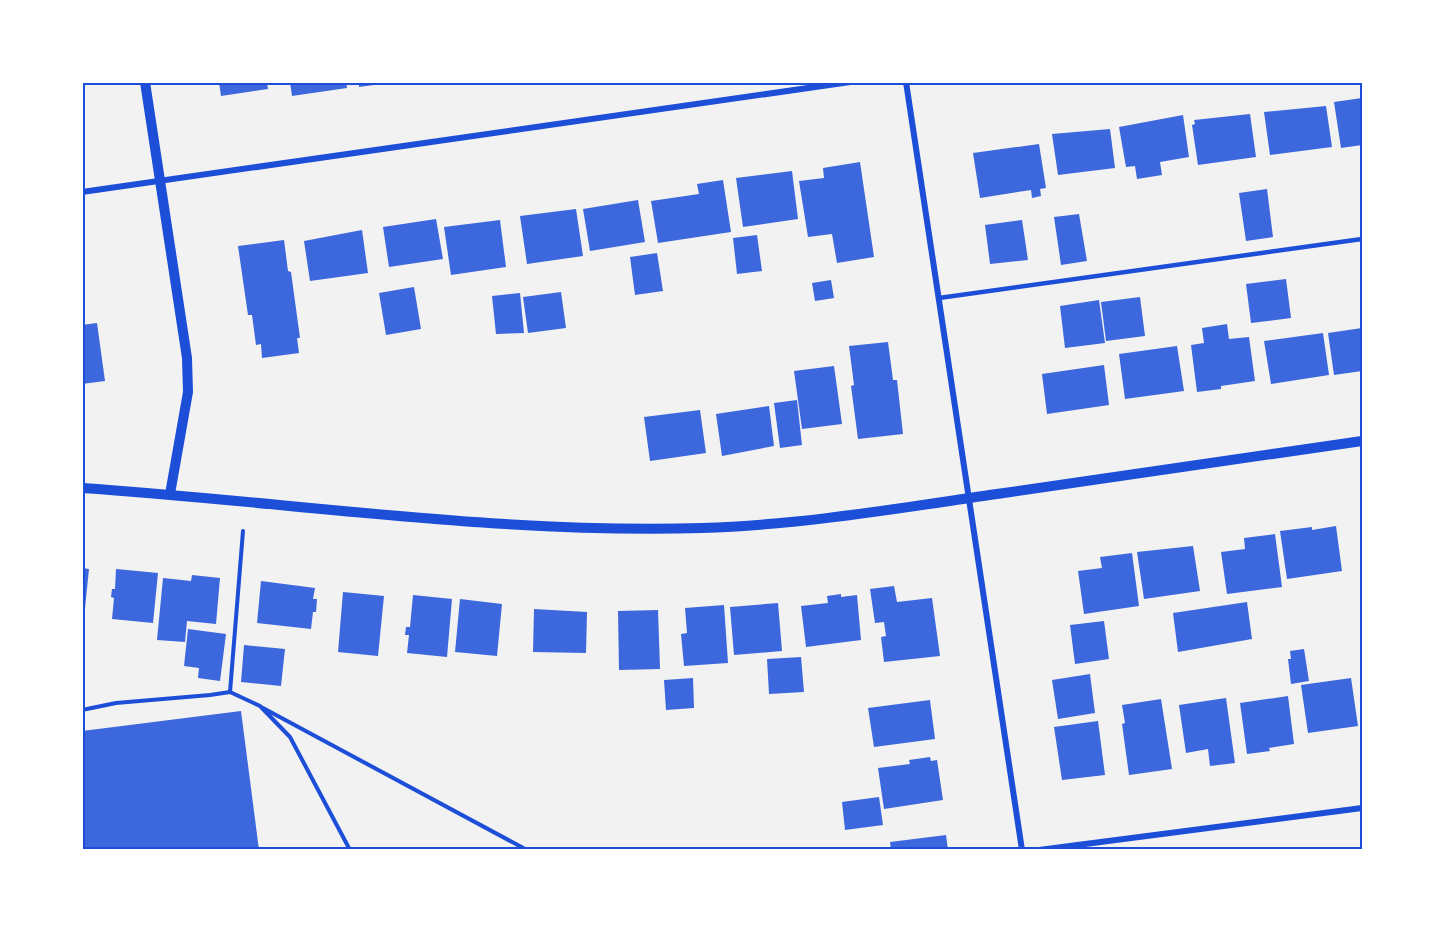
<svg xmlns="http://www.w3.org/2000/svg" width="1445" height="932" font-family="'Open Sans',sans-serif">
	<style>
		.building { fill: #3d67dc }
		.lines { fill: none; stroke-linecap: round; stroke-linejoin: round }
		.path { stroke: #1d4ed8; stroke-width: 4 }
		.service { stroke: #1d4ed8; stroke-width: 4.5 }
		.minor { stroke: #1d4ed8; stroke-width: 6 }
		.tertiary { stroke: #1d4ed8; stroke-width: 10 }
		.neatline { fill: none; stroke: #1d4ed8; stroke-width: 2 }
	</style>
	<rect width="100%" height="100%" fill="#f2f2f2"/>
	<g class="building">
		<polygon points="219,82 267,82 268,89 221,96"/>
		<polygon points="290,82 346,82 347,88 292,96"/>
		<polygon points="359,82 381,82 381,84 359,87"/>
		<polygon points="1362,98 1362,145 1341,148 1334,102"/>
		<polygon points="1326,106 1332,147 1270,155 1264,112"/>
		<polygon points="1250,114 1256,157 1198,165 1192,125 1195,124 1194,120"/>
		<polygon points="1183,115 1189,157 1160,162 1162,175 1137,179 1135,166 1126,167 1119,127"/>
		<polygon points="1110,129 1115,168 1058,175 1052,134"/>
		<polygon points="1039,144 1046,188 1040,189 1041,196 1032,198 1031,190 980,198 973,153"/>
		<polygon points="860,162 874,257 837,263 832,234 808,237 799,181 824,178 823,168"/>
		<polygon points="792,171 798,219 743,227 736,178"/>
		<polygon points="723,180 731,232 658,243 651,201 699,194 697,184"/>
		<polygon points="1267,189 1273,237 1246,241 1239,193"/>
		<polygon points="638,200 645,242 590,251 583,209"/>
		<polygon points="576,209 583,256 527,264 520,216"/>
		<polygon points="1079,214 1087,261 1061,265 1054,217"/>
		<polygon points="436,219 443,259 389,267 383,227"/>
		<polygon points="500,220 506,267 451,275 444,227"/>
		<polygon points="1022,220 1028,260 990,264 985,225"/>
		<polygon points="362,230 368,273 310,281 304,241"/>
		<polygon points="757,235 762,271 737,274 733,238"/>
		<polygon points="284,240 288,271 291,272 300,338 297,338 299,353 262,358 261,344 256,345 252,315 248,315 238,246"/>
		<polygon points="657,253 663,291 635,295 630,257"/>
		<polygon points="1286,279 1291,318 1251,323 1246,284"/>
		<polygon points="831,280 834,298 815,301 812,283"/>
		<polygon points="414,287 421,329 386,335 379,293"/>
		<polygon points="561,292 566,328 528,333 523,297"/>
		<polygon points="520,293 524,333 496,334 492,296"/>
		<polygon points="1140,297 1145,336 1106,341 1101,302"/>
		<polygon points="1099,300 1105,343 1065,348 1060,306"/>
		<polygon points="97,323 105,381 82,384 82,325"/>
		<polygon points="1227,324 1229,339 1249,337 1255,381 1221,386 1221,389 1197,392 1191,345 1204,343 1202,328"/>
		<polygon points="1362,328 1362,371 1334,375 1328,333"/>
		<polygon points="1323,333 1329,375 1271,384 1264,341"/>
		<polygon points="888,342 893,380 897,380 903,434 858,439 851,386 854,385 849,346"/>
		<polygon points="1177,346 1184,391 1125,399 1119,354"/>
		<polygon points="1104,365 1109,405 1047,414 1042,374"/>
		<polygon points="834,366 842,424 802,429 794,371"/>
		<polygon points="797,400 802,445 780,448 774,403"/>
		<polygon points="769,406 774,446 722,456 716,414"/>
		<polygon points="700,410 706,453 650,461 644,417"/>
		<polygon points="1336,526 1342,571 1287,579 1280,531 1312,527 1312,530"/>
		<polygon points="1275,534 1282,587 1227,594 1221,552 1245,549 1244,538"/>
		<polygon points="1193,546 1200,591 1144,599 1137,552"/>
		<polygon points="1132,553 1139,606 1084,614 1078,571 1102,568 1100,557"/>
		<polygon points="82,568 89,569 84,618 82,618"/>
		<polygon points="116,569 158,573 153,623 112,619 114,598 111,597 112,589 115,589"/>
		<polygon points="192,575 220,578 216,624 187,621 185,642 157,640 163,578 191,581"/>
		<polygon points="261,581 315,588 313,599 317,599 316,612 313,612 311,629 257,623"/>
		<polygon points="894,586 897,602 932,598 940,656 884,662 881,637 886,636 884,622 875,623 870,589"/>
		<polygon points="343,592 384,596 378,656 338,652"/>
		<polygon points="841,594 841,597 857,595 861,640 806,647 801,606 828,603 827,596"/>
		<polygon points="413,595 452,599 447,657 407,653 409,635 405,635 406,627 410,627"/>
		<polygon points="460,599 502,604 497,656 455,652"/>
		<polygon points="1247,602 1252,639 1178,652 1173,613"/>
		<polygon points="778,603 782,651 734,655 730,607"/>
		<polygon points="724,605 728,663 684,666 681,634 687,633 685,608"/>
		<polygon points="534,609 587,612 586,653 533,652"/>
		<polygon points="658,610 660,669 619,670 618,611"/>
		<polygon points="1104,621 1109,659 1075,664 1070,625"/>
		<polygon points="188,629 226,634 220,681 198,678 199,668 184,666"/>
		<polygon points="244,645 285,649 281,686 241,682"/>
		<polygon points="1304,649 1309,681 1291,684 1288,659 1291,659 1290,651"/>
		<polygon points="801,657 804,692 769,694 767,659"/>
		<polygon points="1090,674 1095,713 1058,719 1052,680"/>
		<polygon points="693,678 694,708 666,710 664,680"/>
		<polygon points="1351,678 1358,726 1308,733 1301,685"/>
		<polygon points="1288,696 1294,744 1269,748 1270,751 1247,754 1240,703"/>
		<polygon points="1226,698 1235,763 1210,766 1208,749 1186,753 1179,705"/>
		<polygon points="1161,699 1172,769 1129,775 1122,724 1125,723 1122,705"/>
		<polygon points="930,700 935,739 874,747 868,708"/>
		<polygon points="241,711 259,850 82,850 82,731"/>
		<polygon points="1098,721 1105,775 1062,780 1054,727"/>
		<polygon points="930,757 931,761 937,760 943,800 884,809 878,768 910,764 909,760"/>
		<polygon points="879,797 883,825 845,830 842,802"/>
		<polygon points="946,835 948,850 891,850 890,842"/>
	</g>
	<g class="lines">
		<g class="path">
			<polyline points="230,692 243,531"/>
			<polyline points="263,708 527,850"/>
			<polyline points="82,710 116,703 210,695 230,692 260,706 290,737 350,850"/>
		</g>
		<polyline class="service" points="939,298 1362,239"/>
		<g class="minor">
			<polyline points="906,82 1022,850"/>
			<polyline points="82,192 850,82"/>
			<polyline points="1039,850 1362,808"/>
		</g>
		<g class="tertiary">
			<polyline points="145,82 187,358 188,392 170,494"/>
			<path d="M82,488C289,502 495,534 702,528C801,525 900,508 997,494C1119,476 1241,458 1362,441"/>
		</g>
	</g>
	<rect width="1445" height="932" fill="none" stroke="#ffffff" stroke-width="168"/>
	<rect x="84" y="84" width="1277" height="764" class="neatline"/>
</svg>
